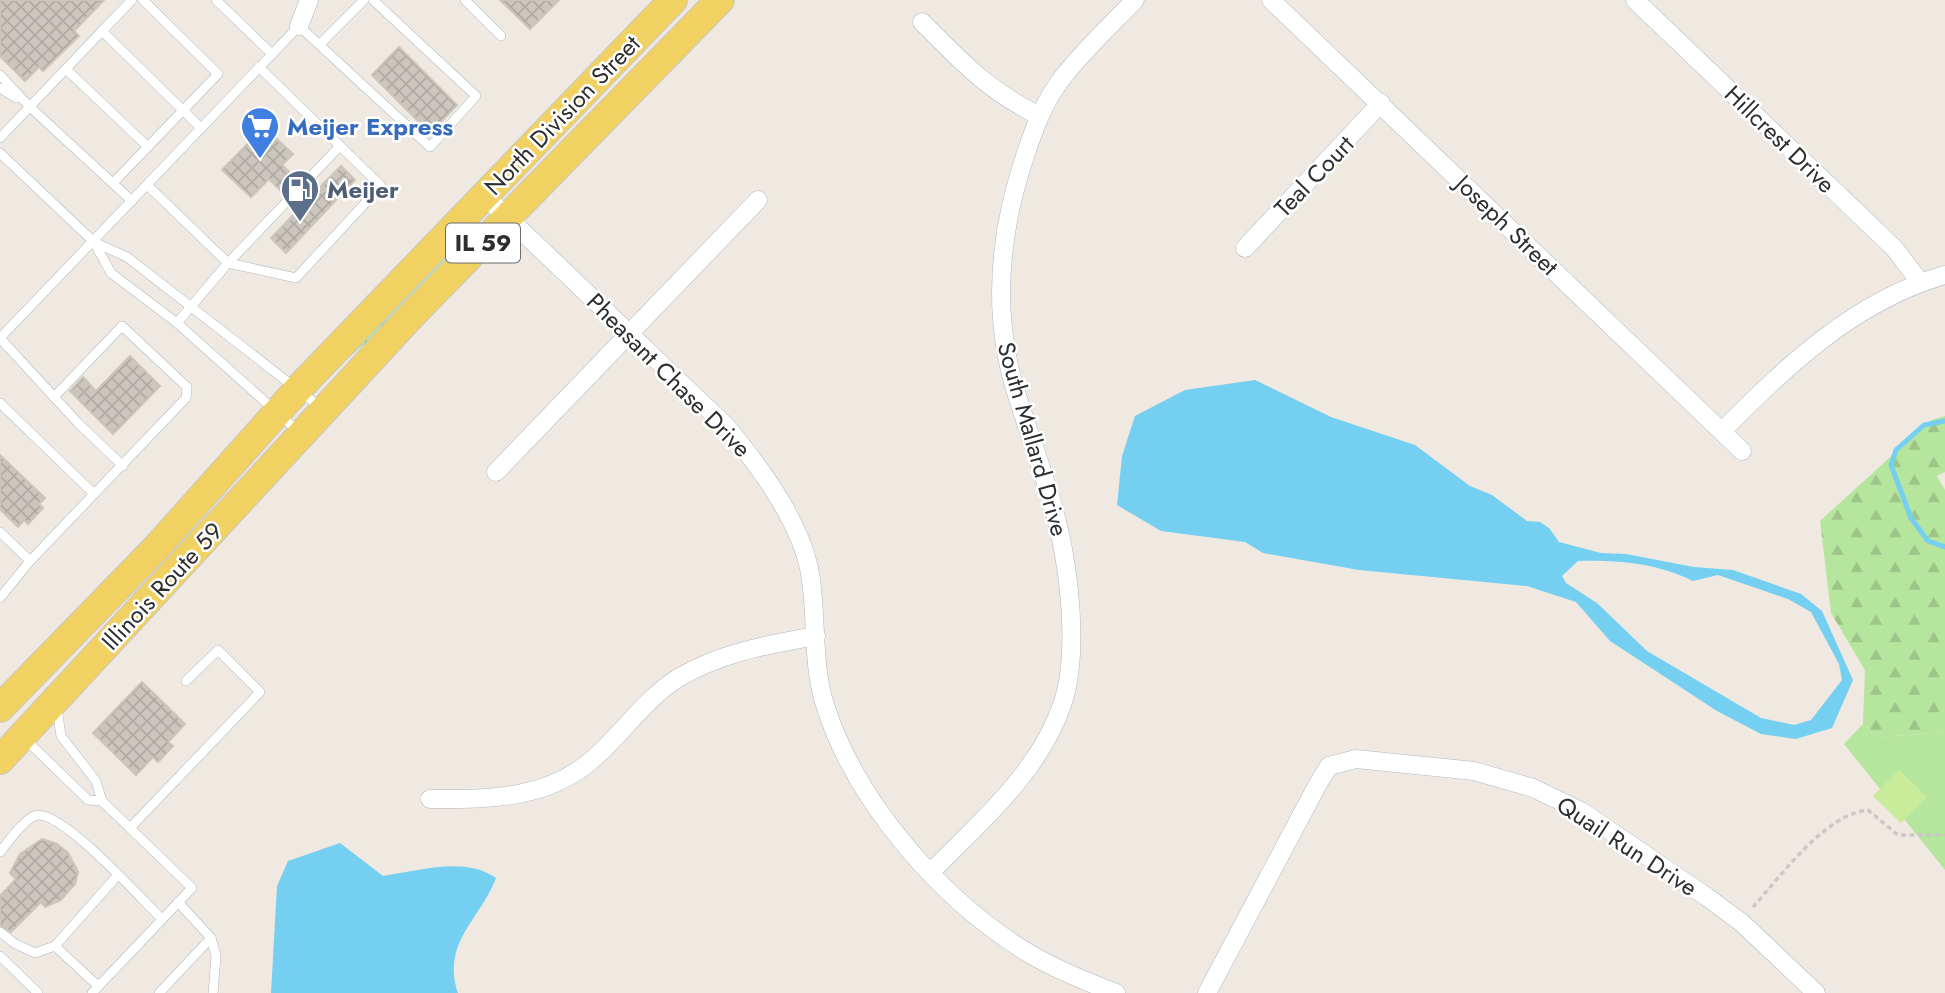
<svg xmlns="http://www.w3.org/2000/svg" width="1945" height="993" font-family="Jost,sans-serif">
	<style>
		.grass { fill: url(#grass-tufts) }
		.forest { fill: url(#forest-firs) }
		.park { fill: #b6e59e }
		.pitch { fill: #c9ec9a }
		.water { fill: #75cff0; fill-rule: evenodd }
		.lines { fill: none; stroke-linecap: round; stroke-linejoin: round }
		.stream { stroke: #75cff0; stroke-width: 5 }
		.building { fill: url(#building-cross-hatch); stroke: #cbc5ba; stroke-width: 2 }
		.service-casing { stroke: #b4b7c1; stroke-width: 10 }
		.minor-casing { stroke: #b4b7c1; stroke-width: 19 }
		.primary-casing { stroke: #c9c9c9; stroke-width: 30 }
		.path { stroke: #c9c9c9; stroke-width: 3.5; stroke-dasharray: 5 3.5; stroke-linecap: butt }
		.service { stroke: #fff; stroke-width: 9 }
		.minor { stroke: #fff; stroke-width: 18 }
		.primary { stroke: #f2d163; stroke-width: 28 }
		.labels { text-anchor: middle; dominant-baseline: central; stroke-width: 5; stroke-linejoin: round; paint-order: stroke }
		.shield { fill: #fff; stroke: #6d6d6d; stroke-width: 2 }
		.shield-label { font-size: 23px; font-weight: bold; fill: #2e2e2e }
		.street-label { font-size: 24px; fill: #2e2e2e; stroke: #fff }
		.shop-label { font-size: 24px; font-weight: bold; fill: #366cbe; stroke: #fff; text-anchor: start }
		.service-label { font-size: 24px; font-weight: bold; fill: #4e5e75; stroke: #fff; text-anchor: start }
	</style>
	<defs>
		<pattern id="grass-tufts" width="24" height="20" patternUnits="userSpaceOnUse" patternTransform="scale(1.75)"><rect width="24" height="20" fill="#b6e59e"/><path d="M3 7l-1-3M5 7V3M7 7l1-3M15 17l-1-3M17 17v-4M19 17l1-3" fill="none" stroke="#9dc588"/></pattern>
		<pattern id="forest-firs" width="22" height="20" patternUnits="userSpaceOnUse" patternTransform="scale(1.75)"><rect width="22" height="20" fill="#b6e59e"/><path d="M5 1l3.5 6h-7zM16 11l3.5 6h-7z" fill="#9dc588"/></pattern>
		<pattern id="building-cross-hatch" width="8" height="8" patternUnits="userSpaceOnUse" patternTransform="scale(1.75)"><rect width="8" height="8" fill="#cbc7bf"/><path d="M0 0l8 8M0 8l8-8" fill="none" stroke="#afaba4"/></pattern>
	</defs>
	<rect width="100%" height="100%" fill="#efe9e1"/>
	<polygon class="grass" points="476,225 481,230 402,312 337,368"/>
	<polygon class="forest" points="1945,416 1945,472 1937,476 1945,490 1945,732 1882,737 1863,724 1865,670 1831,613 1820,521 1931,420"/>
	<polygon class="park" points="1863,724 1882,737 1945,732 1945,870 1844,744"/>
	<polygon class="pitch" points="1899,770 1927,797 1901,823 1873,796"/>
	<g class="water">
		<path d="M1255,380L1331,417L1415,445L1470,486L1492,495L1527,521L1540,522L1549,528L1559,542L1601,553L1626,554L1694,567L1733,570L1801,594L1822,611L1853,680L1832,728L1796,739L1761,734L1717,711L1610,641L1576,602L1527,586L1359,570L1263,553L1245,542L1161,531L1117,505L1122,456L1135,416L1185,390ZM1578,561C1619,560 1656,563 1693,581L1718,575L1788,599L1811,612L1839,664L1842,680L1811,720L1794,725L1761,718L1647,651L1597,603L1566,583L1562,576Z"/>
		<path d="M340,843L383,876C420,871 464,856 496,878C478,923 442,942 458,993H271L277,886L288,861Z"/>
	</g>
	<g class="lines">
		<polyline class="stream" points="1945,421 1924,425 1896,450 1891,465 1911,518 1928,541 1945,547"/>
	</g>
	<g class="building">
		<polygon points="0,0 104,0 74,31 79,36 43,71 39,67 25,81 0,56"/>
		<polygon points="500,0 559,0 530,29"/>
		<polygon points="399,47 457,105 430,133 372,75"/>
		<polygon points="264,127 293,154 282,165 298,180 284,194 269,179 251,197 222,170"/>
		<polygon points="341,166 355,180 286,253 271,238 299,209 294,204 308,189 313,194"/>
		<polygon points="130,356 160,386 113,434 70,391 83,377 96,391"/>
		<polygon points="0,455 45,498 39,504 43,508 28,524 24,520 18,527 0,509"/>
		<polygon points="142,682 185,724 168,742 173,746 158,762 153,757 136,775 93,733"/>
		<polygon points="42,839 57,844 68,853 78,872 75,884 61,900 45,907 41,902 11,932 0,925 0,896 16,879 10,873 20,854"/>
	</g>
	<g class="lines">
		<defs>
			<g id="service">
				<polyline points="216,0 272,54"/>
				<polyline points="465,0 501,36"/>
				<polyline points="102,31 132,0"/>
				<polyline points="321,43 364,0"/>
				<polyline points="66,69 148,147"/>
				<polyline points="0,75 30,107 132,201"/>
				<polyline points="0,88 16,98"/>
				<polyline points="0,138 102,31 201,128"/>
				<polyline points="0,153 94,242 127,257 320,407"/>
				<polyline points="113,183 218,74 143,0"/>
				<polyline points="147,185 228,263 177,323"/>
				<polyline points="94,242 111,273 177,323 299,432"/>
				<polyline points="228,263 296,278 381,186 259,67"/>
				<polyline points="228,263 340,146"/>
				<polyline points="0,338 299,26 430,147 476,96 373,0"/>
				<polyline points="0,338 78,423 123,466"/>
				<polyline points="0,403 94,494"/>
				<polyline points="0,532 30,561 186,398 187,387 122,326 54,397"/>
				<polyline points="0,598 30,561"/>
				<polyline points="57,708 61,736 96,781 102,801 192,888 92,993"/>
				<polyline points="24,738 88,800 102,801"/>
				<polyline points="130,828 260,692 218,650 186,681"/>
				<path d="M0,852C8,842 22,822 34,816C58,805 142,900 162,919"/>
				<polyline points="0,932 14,943 35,953 55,946 98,986"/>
				<polyline points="211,938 216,956 213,993"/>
				<polyline points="55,946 117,876"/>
				<polyline points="0,956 38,993"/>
				<polyline points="159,993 211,938 178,902"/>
			</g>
			<g id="minor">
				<polyline points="1271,0 1742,451"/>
				<polyline points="1635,0 1894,248 1920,282"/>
				<path d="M922,22C963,63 986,89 1039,116"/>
				<polyline points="299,26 309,0"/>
				<path d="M484,195L727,427C759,466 798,518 809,568C818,612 811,662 825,705C856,803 942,901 1030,954C1057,970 1087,982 1116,993"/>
				<polyline points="1245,248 1381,103"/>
				<path d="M1722,431C1787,366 1854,301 1945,275"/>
				<polyline points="496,472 758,200"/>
				<path d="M430,799C488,799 547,800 593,759C622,734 645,699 678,678C722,652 767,645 816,636"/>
				<path d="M931,872C981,821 1040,772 1063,702C1077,659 1071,593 1063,549C1053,494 1032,445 1016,392C991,312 999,232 1026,153C1035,126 1045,100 1063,77C1084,50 1111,25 1135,0"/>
				<polyline points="1207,993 1319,782 1329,766 1356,759 1474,771 1533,788 1581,811 1707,897 1742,923 1816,993"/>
			</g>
			<g id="primary">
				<polyline points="0,708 157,547 299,388 673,0"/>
				<polyline points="0,760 412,315 720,0"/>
			</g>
		</defs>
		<use href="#service" class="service-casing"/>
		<use href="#minor" class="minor-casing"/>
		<use href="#primary" class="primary-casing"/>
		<path class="path" d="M1753,907C1781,876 1825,814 1868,810L1898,835H1945"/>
		<use href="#service" class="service"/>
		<use href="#minor" class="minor"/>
		<use href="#primary" class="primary"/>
	</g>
	<defs>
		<symbol id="supermarket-pin" viewBox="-11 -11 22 30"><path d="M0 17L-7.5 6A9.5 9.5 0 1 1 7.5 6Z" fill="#3f7fe0" stroke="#fff"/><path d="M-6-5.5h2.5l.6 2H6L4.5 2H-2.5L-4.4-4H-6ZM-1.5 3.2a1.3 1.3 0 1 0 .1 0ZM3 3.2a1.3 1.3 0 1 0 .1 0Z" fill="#fff"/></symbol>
		<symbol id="fuel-pin" viewBox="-11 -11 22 30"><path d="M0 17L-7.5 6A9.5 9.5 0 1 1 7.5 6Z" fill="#5c6f8a" stroke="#fff"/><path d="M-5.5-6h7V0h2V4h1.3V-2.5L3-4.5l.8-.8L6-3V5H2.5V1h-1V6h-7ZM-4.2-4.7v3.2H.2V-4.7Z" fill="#fff"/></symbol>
	</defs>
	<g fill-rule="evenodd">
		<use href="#supermarket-pin" x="238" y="104" width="44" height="60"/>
		<use href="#fuel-pin" x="278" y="167" width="44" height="60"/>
	</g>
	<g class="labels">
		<rect class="shield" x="446" y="223.5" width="74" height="39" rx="5"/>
		<g class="shield-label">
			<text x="483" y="243">IL 59</text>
		</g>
		<g class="street-label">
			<text transform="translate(562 115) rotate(-46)">North Division Street</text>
			<text transform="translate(1780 139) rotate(44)">Hillcrest Drive</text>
			<text transform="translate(1314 176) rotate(-46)">Teal Court</text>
			<text transform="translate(1507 225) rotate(44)">Joseph Street</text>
			<text transform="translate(669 375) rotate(45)">Pheasant Chase Drive</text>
			<text transform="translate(1033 439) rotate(74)">South Mallard Drive</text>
			<text transform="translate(162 586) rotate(-47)">Illinois Route 59</text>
			<text transform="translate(1627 846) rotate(33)">Quail Run Drive</text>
		</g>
		<g class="shop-label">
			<text x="287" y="126">Meijer Express</text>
		</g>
		<g class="service-label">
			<text x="327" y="189">Meijer</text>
		</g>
	</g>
</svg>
